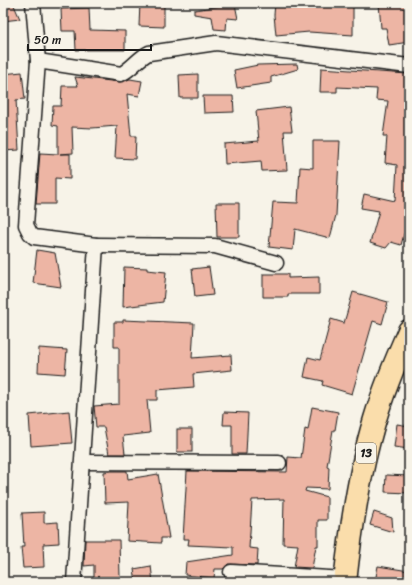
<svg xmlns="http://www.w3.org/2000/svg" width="412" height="585" font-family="Sriracha,sans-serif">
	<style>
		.building { fill: #edb5a4; stroke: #1c1c1c }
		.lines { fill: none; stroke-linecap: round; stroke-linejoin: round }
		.minor-casing { stroke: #1c1c1c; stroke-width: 17 }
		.trunk-casing { stroke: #1c1c1c; stroke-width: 25 }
		.minor { stroke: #f7f3e8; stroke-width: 14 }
		.trunk { stroke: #faddab; stroke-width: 22 }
		.labels { text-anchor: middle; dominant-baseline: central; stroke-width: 3.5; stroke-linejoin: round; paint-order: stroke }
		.shield { fill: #f7f3e8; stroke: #5e5c59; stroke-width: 1 }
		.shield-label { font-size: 12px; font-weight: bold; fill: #1c1c1c }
	</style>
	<rect width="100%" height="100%" fill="#f7f3e8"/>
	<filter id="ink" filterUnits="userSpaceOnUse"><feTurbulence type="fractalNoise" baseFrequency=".025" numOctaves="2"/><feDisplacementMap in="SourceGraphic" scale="8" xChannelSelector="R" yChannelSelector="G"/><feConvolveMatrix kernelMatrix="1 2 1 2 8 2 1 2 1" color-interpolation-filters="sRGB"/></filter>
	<g filter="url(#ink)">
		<g class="building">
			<polygon points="3,3 13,3 20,19 3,21"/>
			<polygon points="140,3 164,3 164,27 139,26"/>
			<polygon points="275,3 353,3 353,35 309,32 276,35 274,15"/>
			<polygon points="379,3 409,3 409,42 389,45 386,28 381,28"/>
			<polygon points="235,4 238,19 227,18 226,30 214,29 212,17 194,14 194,10"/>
			<polygon points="89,8 90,30 125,31 125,50 76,50 75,31 62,31 61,9"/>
			<polygon points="297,64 298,69 271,77 271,83 237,88 234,70 258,65"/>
			<polygon points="321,68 408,74 409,216 401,245 391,242 386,248 370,243 379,211 361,208 364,194 395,201 397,165 385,163 387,136 383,136 388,101 376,100 377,89 337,87 337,92 320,92"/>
			<polygon points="22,72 25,99 16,100 19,150 3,151 3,74"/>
			<polygon points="198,74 198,98 180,98 179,75"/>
			<polygon points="75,77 120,82 130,79 142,81 139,96 127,94 131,136 136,136 135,159 115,158 117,126 92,128 72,127 73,153 60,154 70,154 70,179 55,178 55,204 36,204 40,153 58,154 58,126 52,125 53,106 61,106 62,86 78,86"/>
			<polygon points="203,96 233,96 234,112 204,113"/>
			<polygon points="289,107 292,131 284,131 287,170 262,171 261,161 225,164 224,144 259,141 256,111"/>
			<polygon points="313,141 340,141 336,215 330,238 295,229 293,250 269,247 273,202 298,203 300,167 313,168"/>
			<polygon points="216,203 239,203 239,237 217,237"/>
			<polygon points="37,250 55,253 61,287 33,283"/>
			<polygon points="124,267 147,268 147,270 166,272 163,302 123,307"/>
			<polygon points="209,267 213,295 195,297 192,269"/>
			<polygon points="263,274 288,274 288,278 319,277 319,294 288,294 288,297 263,297"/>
			<polygon points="353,292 388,302 382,324 373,321 352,394 322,385 323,381 304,377 308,357 320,360 331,319 344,323"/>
			<polygon points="123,320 194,323 192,358 231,355 232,370 193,374 194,387 157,390 157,400 147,400 150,433 123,436 125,454 109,454 104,427 96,427 94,406 119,404 119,347 114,347 114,322 123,322"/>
			<polygon points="39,348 67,350 65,374 38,372"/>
			<polygon points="312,407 338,412 335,430 333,430 327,466 329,467 328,489 306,488 305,491 327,497 327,520 318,520 318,546 316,546 312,568 294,567 298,545 283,544 284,499 252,500 249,548 258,549 257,565 228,564 223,569 215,569 214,578 185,575 186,562 233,555 233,547 188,545 189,539 183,539 187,471 287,472 288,457 301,458 305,429 308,430"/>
			<polygon points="69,411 72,443 31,446 29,415"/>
			<polygon points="224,412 248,413 246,454 232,454 232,425 223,425"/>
			<polygon points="397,424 409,426 409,449 394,447"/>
			<rect x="177" y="429" width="15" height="23"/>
			<polygon points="111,471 127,471 128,479 158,474 169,538 161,538 161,543 127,541 129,502 105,503 104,472"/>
			<polygon points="386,475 409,476 409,493 385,492"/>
			<polygon points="44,512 44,523 58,522 59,543 43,544 44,567 23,568 21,547 24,547 22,513"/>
			<polygon points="374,512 392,518 393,532 370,525"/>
			<polygon points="85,540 119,540 120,577 94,577 94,565 84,566"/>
			<polygon points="151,566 153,582 136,582 134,569"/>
			<polygon points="378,566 409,571 409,582 375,582"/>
		</g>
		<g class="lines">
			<defs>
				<g id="minor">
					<polyline points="33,3 38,61 26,225 30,233 34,237 96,245 74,582"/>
					<path d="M38,61L121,74C132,69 138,58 149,53L216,43L409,66"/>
					<polyline points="96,245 215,246 276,263"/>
					<polyline points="83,462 279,463"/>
					<polyline points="231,572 345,579"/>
				</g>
				<path id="trunk" d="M345,582C351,528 359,471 375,419C384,389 396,360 409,331"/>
			</defs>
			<use href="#minor" class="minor-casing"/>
			<use href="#trunk" class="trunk-casing"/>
			<use href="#minor" class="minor"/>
			<use href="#trunk" class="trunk"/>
		</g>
	</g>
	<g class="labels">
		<rect class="shield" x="356" y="443" width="20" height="20" rx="3"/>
		<g class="shield-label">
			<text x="366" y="453">13</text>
		</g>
	</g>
	<rect width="412" height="585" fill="none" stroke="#f7f3e8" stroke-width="16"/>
	<rect x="8" y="8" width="396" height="569" fill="none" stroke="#1c1c1c" stroke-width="1.5" filter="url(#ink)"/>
	<path d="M28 44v6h123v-6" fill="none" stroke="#1c1c1c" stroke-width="2"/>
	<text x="34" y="44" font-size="12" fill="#1c1c1c" stroke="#f7f3e8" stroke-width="3" paint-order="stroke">50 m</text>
</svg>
